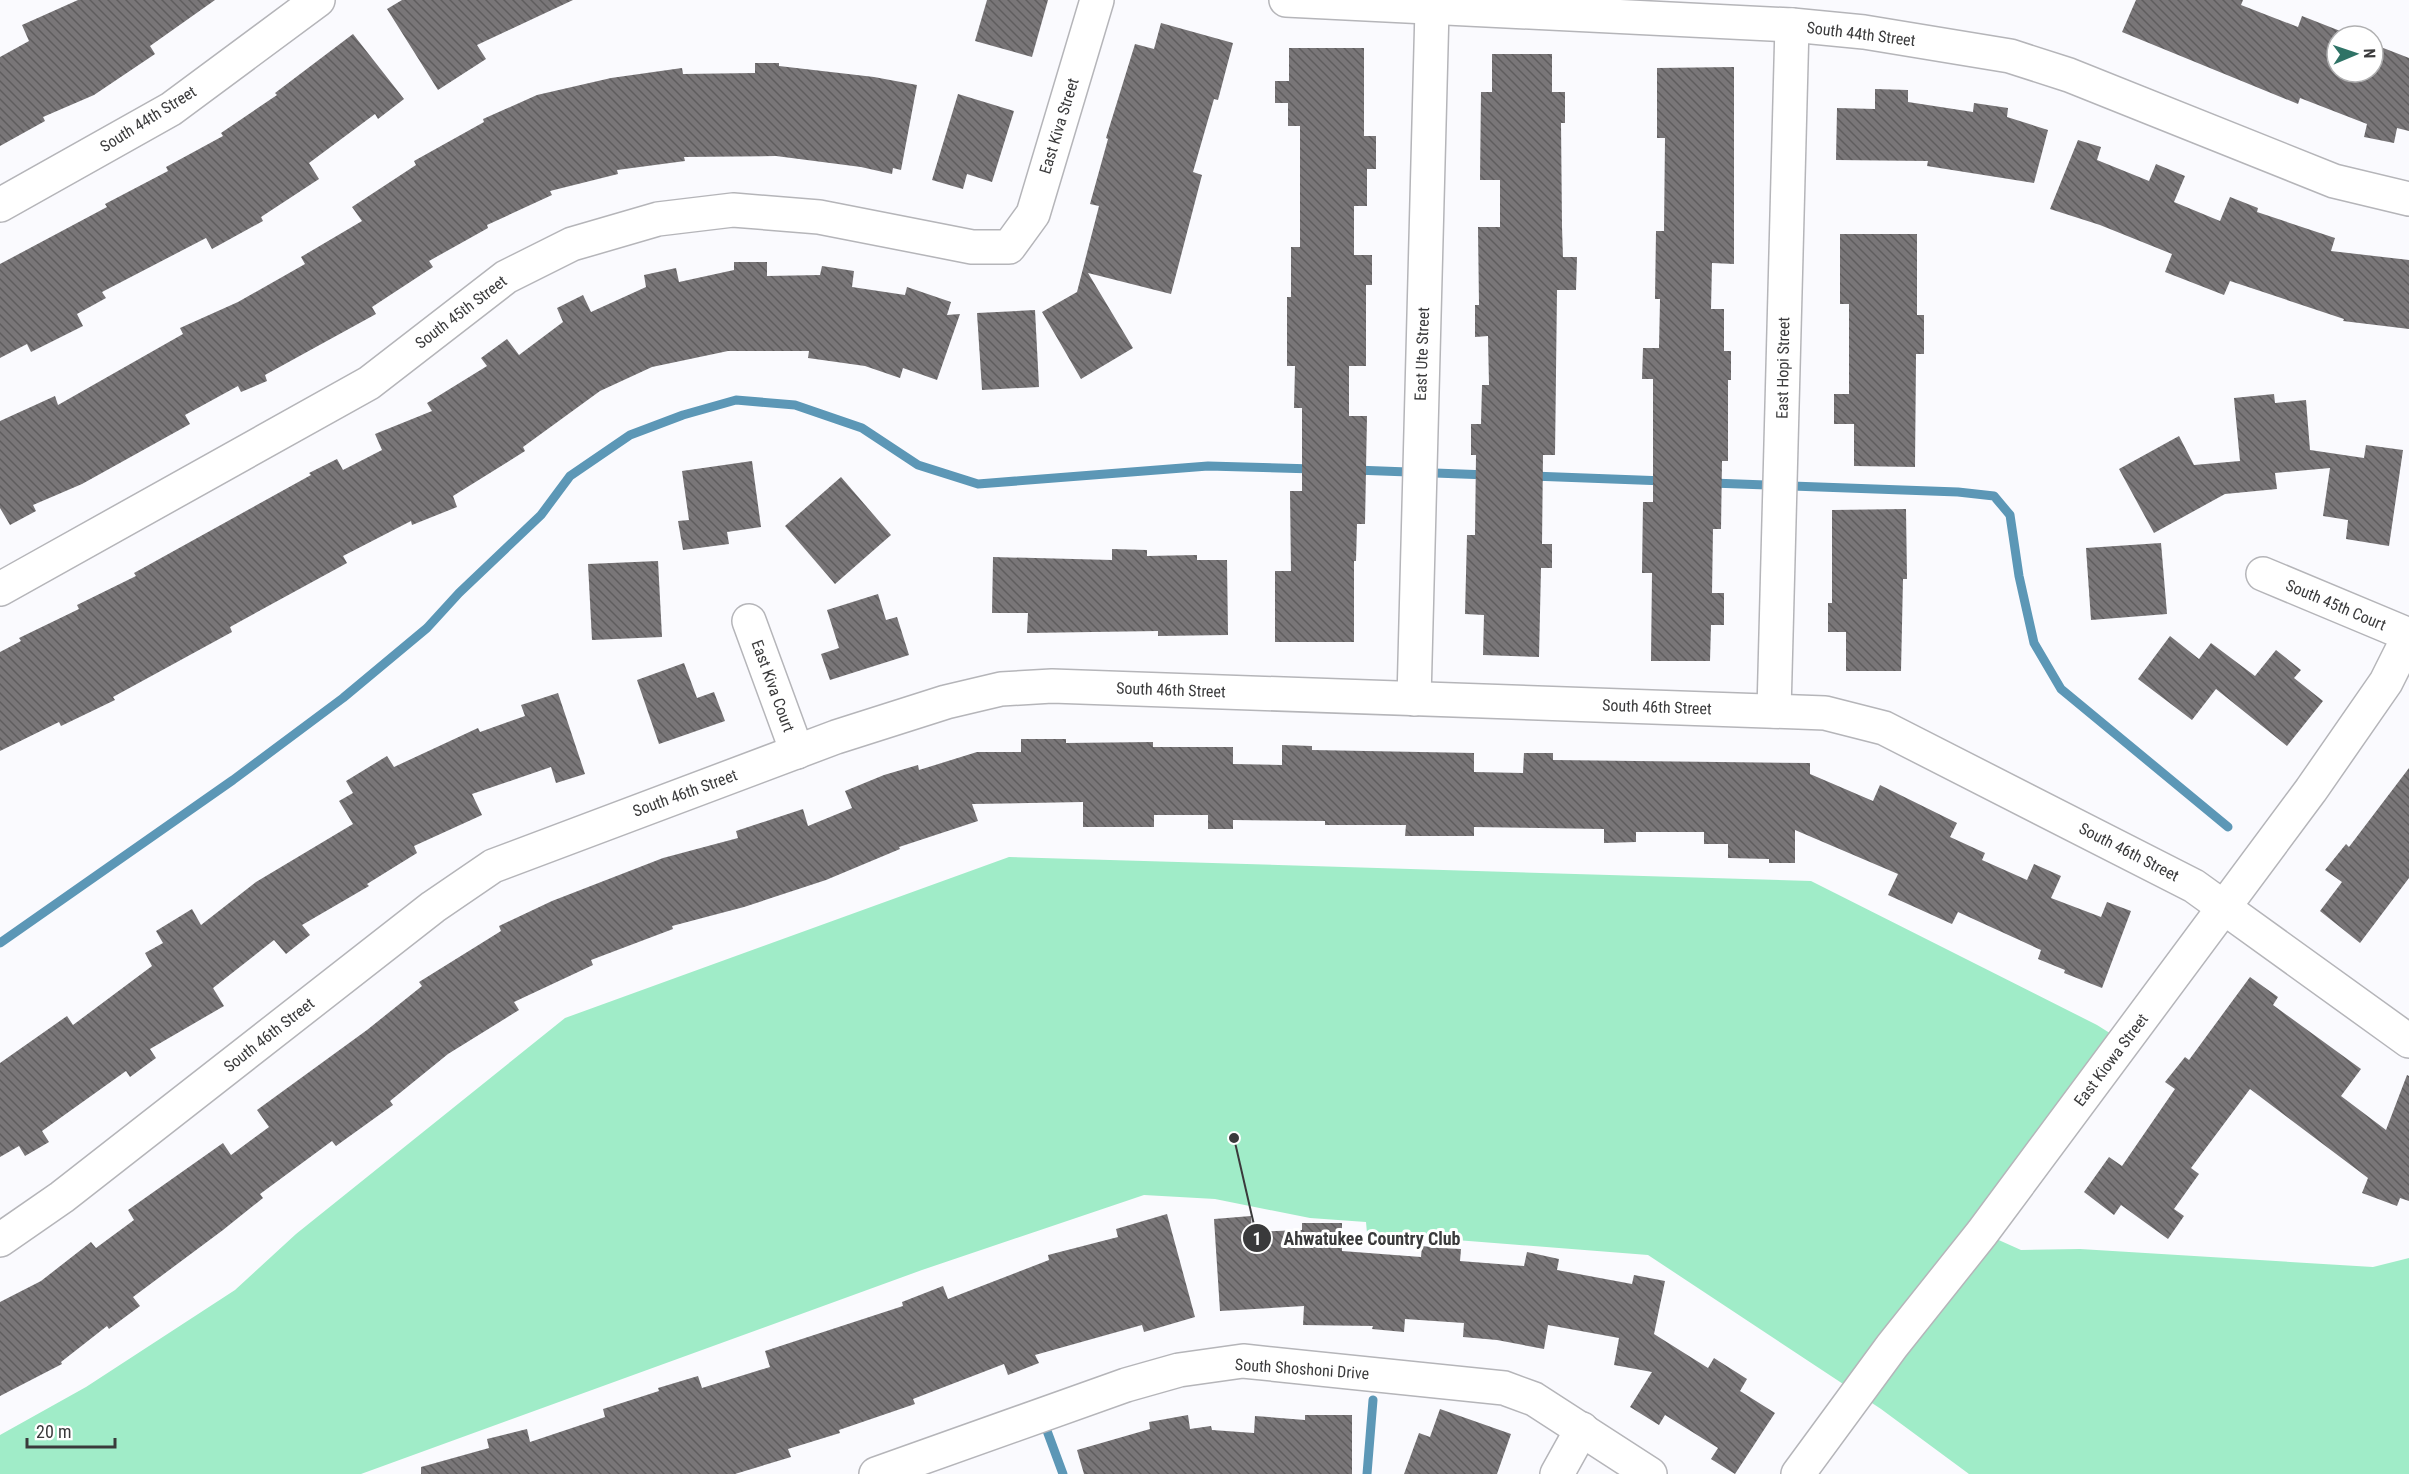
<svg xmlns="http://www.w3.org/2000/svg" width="2409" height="1474" font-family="'Roboto Condensed',sans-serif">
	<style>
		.green { fill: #a0ecc8 }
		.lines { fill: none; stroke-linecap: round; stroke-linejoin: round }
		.stream { stroke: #5c97b6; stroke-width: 9 }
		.building { fill: url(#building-back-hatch) }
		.minor-casing { stroke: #b5b5b9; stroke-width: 36 }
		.minor { stroke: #fff; stroke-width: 33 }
		.labels { text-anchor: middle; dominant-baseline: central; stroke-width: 6; stroke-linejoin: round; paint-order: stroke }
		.street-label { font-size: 16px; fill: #3a3a3b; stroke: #fff }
		.leader { fill: none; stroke: #3a3a3b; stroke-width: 2 }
		.callout-dot { fill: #3a3a3b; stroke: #fff; stroke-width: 2 }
		.mark-label { font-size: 18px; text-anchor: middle; font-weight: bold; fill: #fff }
		.callout-label { font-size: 18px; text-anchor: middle; font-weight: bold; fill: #3a3a3b; stroke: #fff; stroke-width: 6; stroke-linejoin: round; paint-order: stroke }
	</style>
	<defs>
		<pattern id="building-back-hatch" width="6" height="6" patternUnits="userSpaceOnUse" patternTransform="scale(1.5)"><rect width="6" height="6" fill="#797678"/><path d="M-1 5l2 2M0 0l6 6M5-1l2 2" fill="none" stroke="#5f5d5e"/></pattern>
	</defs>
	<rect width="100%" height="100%" fill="#fafafe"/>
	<polygon class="green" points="1009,857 1811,881 2097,1025 2124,1042 1983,1233 2021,1250 2080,1249 2373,1267 2409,1258 2409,1474 1969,1474 1881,1409 1648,1255 1367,1233 1366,1222 1310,1218 1215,1199 1144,1195 922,1270 361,1474 0,1474 0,1435 86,1387 235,1290 296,1234 565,1018"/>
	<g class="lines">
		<g class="stream">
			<polyline points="1355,470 1488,475"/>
			<polyline points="1532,476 1665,481"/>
			<polyline points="1712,483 1958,492 1994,496 2010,515 2019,576 2034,643 2061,689 2228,827"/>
			<polyline points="0,943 233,780 343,698 427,628 459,593 541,515 570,476 630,435 683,415 736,400 795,405 862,428 918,465 978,484 1208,466 1314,469"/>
			<polyline points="1043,1420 1063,1474"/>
			<polyline points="1367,1474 1373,1400"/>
		</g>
	</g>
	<g class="building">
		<polygon points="78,0 215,0 150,46 155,54 94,95 43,117 45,121 0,146 0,57 29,41 22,25"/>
		<polygon points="402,0 573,0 477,45 486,59 438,90 387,9"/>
		<polygon points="987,0 1048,0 1032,57 975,41"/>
		<polygon points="2136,0 2243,0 2241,5 2298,27 2302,16 2353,36 2337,36 2337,72 2373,72 2373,44 2409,58 2409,131 2397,128 2394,143 2364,137 2367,124 2300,98 2298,104 2122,32"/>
		<polygon points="1161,23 1233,43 1218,100 1214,99 1193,172 1202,175 1171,294 1088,273 1133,348 1081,379 1042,312 1077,292 1099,206 1090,204 1108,139 1106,138 1135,44 1154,49"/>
		<polygon points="353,34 404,99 378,119 375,114 309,163 319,179 261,217 263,221 212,249 206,238 102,292 106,298 77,314 83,326 31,352 27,344 0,358 0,264 107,207 105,204 168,171 166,167 223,136 221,133 277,95 275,93"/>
		<polygon points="1289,48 1364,48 1364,136 1376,136 1376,169 1367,169 1367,206 1354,206 1354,255 1372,255 1372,285 1366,285 1366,366 1349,366 1349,416 1367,416 1365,524 1357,524 1356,561 1354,561 1354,642 1275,642 1275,571 1291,571 1290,491 1302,491 1302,408 1294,408 1295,366 1287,366 1287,297 1291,297 1291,247 1300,247 1300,126 1288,126 1288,103 1275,103 1275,81 1289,81"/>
		<polygon points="1492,54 1552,54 1552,92 1565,92 1565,123 1561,123 1562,227 1563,257 1577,257 1576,290 1557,290 1555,455 1543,455 1542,544 1552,544 1552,568 1541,568 1539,657 1483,655 1484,615 1465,614 1467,535 1475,535 1476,455 1471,455 1471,424 1481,424 1482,385 1489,385 1488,336 1475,337 1475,305 1479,305 1478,227 1500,227 1500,180 1480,180 1481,92 1492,92"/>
		<polygon points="755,63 779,63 779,66 874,77 917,85 901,170 893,168 892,174 861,167 776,156 684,157 685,161 617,170 618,174 550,191 552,195 487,225 488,228 429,261 433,267 372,307 376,314 265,375 267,381 241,392 238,386 185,415 190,424 82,484 33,505 36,511 10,525 0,508 0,421 55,396 58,405 183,334 180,328 238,302 305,264 301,257 362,221 352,207 416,165 414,161 484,122 483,119 537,95 611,78 682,68 683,74 755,73"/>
		<polygon points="1734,67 1734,264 1712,263 1711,309 1724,309 1724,351 1731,351 1731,380 1728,380 1728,461 1722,461 1721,529 1713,529 1712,593 1724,593 1724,625 1711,625 1710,661 1651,661 1652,573 1642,573 1643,502 1653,502 1653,379 1642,379 1643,348 1659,348 1660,299 1655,299 1656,231 1664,231 1665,138 1657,138 1657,68"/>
		<polygon points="1875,89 1908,90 1908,102 1973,112 1974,103 2008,108 2007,117 2048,130 2034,183 1927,166 1928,161 1836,160 1837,108 1875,109"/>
		<polygon points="958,94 1014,111 992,182 967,174 963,189 932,180"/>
		<polygon points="2078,140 2101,147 2097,160 2149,181 2156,164 2185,176 2174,202 2220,221 2230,197 2258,208 2257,212 2335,238 2331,251 2409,260 2409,329 2343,321 2344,319 2230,281 2224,295 2165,272 2172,254 2100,225 2050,209"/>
		<polygon points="1840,234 1917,234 1917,315 1924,315 1924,354 1916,354 1915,467 1854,466 1854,424 1834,424 1834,394 1849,394 1849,304 1840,304"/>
		<polygon points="734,262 767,262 767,276 820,275 822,266 854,271 852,287 905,295 907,287 951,302 947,315 960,314 937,380 903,368 900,378 865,366 808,358 809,351 728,351 652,367 600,391 523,447 525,451 453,496 457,507 412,525 411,521 343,556 347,563 230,627 232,632 113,697 115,700 61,726 59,722 0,751 0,652 21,641 19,638 79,609 77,605 136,576 134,573 311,475 309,473 337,459 343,470 382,450 375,434 432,411 427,403 487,366 481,358 507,339 519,355 563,322 557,308 583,295 591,312 646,287 644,275 676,268 679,282 734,270"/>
		<polygon points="1035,310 1039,387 982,390 977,313"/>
		<polygon points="2274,394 2275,403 2306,400 2310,450 2364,458 2366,445 2403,450 2389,546 2346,539 2348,520 2323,516 2330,468 2275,473 2277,489 2225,494 2154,533 2119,469 2179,436 2194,465 2240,461 2234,398"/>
		<polygon points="752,461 761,527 727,532 729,544 683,550 678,521 689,520 682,471"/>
		<polygon points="841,477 891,535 835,584 785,526"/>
		<polygon points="1906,509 1907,579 1903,579 1901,671 1846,671 1846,632 1828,632 1828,603 1832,603 1832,510"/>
		<polygon points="2161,543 2167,614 2091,620 2086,548"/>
		<polygon points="1112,549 1147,550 1147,556 1197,555 1197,560 1227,560 1228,635 1158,636 1158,631 1027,633 1028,613 992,613 993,557 1112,560"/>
		<polygon points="658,561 662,637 592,640 588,564"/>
		<polygon points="878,594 886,620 897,617 909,655 830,680 821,654 839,648 827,610"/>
		<polygon points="2170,636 2199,659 2211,643 2255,676 2276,650 2301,670 2294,678 2323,701 2287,746 2216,689 2192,720 2138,679"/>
		<polygon points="684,663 697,698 714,692 725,721 659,744 637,680"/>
		<polygon points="558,693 585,774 556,783 551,767 472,794 482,815 414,846 417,853 367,884 369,886 302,925 310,935 286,954 274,940 213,988 224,1006 150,1049 156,1058 130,1077 126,1071 42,1131 49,1142 25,1156 19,1146 0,1157 0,1063 67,1016 73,1025 152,966 145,953 163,943 156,931 192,909 201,925 256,882 353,824 339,801 353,793 346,781 387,756 394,767 478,728 480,732 525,716 521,705"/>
		<polygon points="1021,739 1066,739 1066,743 1153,742 1153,747 1233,747 1233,764 1282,765 1282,745 1312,746 1312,750 1474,753 1474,772 1523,773 1524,753 1553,753 1553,760 1810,763 1810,774 1873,801 1880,785 1957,823 1950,837 1985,853 1982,860 2027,880 2034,864 2061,876 2051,898 2101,917 2107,902 2131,911 2102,988 2064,973 2065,970 2038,959 2041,950 1958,912 1952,924 1888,895 1898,874 1795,830 1795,863 1769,863 1769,859 1728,858 1728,844 1704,844 1704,832 1636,832 1636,842 1604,843 1604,829 1474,827 1474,836 1405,836 1406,825 1325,825 1325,821 1233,820 1233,829 1208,829 1208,815 1154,815 1154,827 1083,827 1083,802 972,804 978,821 899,847 900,849 826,880 744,907 672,926 673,929 591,960 593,965 514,1002 519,1010 448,1054 390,1101 393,1105 336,1146 332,1141 260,1194 263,1198 223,1230 133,1297 140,1306 109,1329 107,1326 61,1362 62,1364 0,1396 0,1302 41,1281 91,1242 96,1248 134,1220 128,1210 223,1143 231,1155 269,1127 257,1110 367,1030 422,986 419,982 501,931 499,926 552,901 663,858 738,838 736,831 803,809 808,826 852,808 845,791 884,775 918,765 919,770 977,752 1021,752"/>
		<polygon points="2409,768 2409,878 2360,943 2320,911 2342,882 2325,870 2346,844 2349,847"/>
		<polygon points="2250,977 2278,997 2273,1005 2361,1069 2341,1096 2386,1130 2407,1075 2409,1076 2409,1201 2400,1198 2397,1206 2362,1193 2368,1178 2250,1089 2191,1168 2199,1174 2174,1209 2184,1216 2168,1239 2121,1205 2114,1215 2084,1192 2109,1157 2122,1166 2175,1089 2165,1082 2185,1057 2189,1060"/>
		<polygon points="1167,1214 1195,1317 1144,1332 1142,1325 1035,1355 1039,1363 1008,1375 1004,1364 913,1399 915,1404 839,1430 840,1433 788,1449 791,1457 735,1474 421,1474 421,1467 489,1448 487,1439 527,1429 530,1442 605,1417 603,1409 659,1391 658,1388 698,1376 702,1388 770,1367 765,1351 903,1306 902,1302 943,1286 948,1299 1049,1260 1048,1255 1118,1237 1116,1229"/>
		<polygon points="1251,1216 1252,1232 1302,1230 1302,1223 1342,1223 1342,1251 1421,1257 1422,1246 1440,1248 1461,1249 1460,1261 1524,1266 1527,1252 1559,1259 1557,1270 1632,1284 1634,1275 1665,1281 1654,1334 1708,1368 1714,1358 1747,1379 1740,1391 1775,1413 1735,1474 1711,1459 1718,1448 1665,1415 1659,1425 1630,1407 1652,1372 1614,1365 1619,1338 1548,1325 1544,1349 1497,1340 1463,1337 1464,1323 1405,1319 1404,1332 1372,1329 1373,1326 1303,1325 1304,1306 1220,1311 1214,1219"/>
		<polygon points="1440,1409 1511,1434 1497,1474 1404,1474 1419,1433 1430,1437"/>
		<polygon points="1188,1415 1190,1429 1211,1426 1212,1430 1254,1433 1255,1416 1305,1420 1305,1415 1352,1415 1352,1474 1084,1474 1077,1450 1150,1429 1149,1422"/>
	</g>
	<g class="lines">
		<defs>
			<g id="minor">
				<polyline points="1286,0 1792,25 1864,32 2010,56 2069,75 2334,181 2409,199"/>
				<polyline points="0,205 171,109 318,0"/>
				<polyline points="2263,574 2409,635"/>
				<polyline points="0,589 369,383 506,277 572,244 658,219 733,210 819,217 972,247 1009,247 1033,214 1097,0"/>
				<polyline points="749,621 797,752"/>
				<polyline points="1414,699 1432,9"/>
				<polyline points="1774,711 1792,25"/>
				<polyline points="0,1240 62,1197 433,907 493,866 836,737 946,702 1001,689 1052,686 1825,713 1884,728 2194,886 2409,1041"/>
				<polyline points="876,1474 1126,1385 1179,1370 1243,1361 1504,1388 1534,1399 1650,1474"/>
				<polyline points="1557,1474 1582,1429"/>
				<polyline points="1798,1474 1892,1346 1982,1233 2311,790 2386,682 2409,636"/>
			</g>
		</defs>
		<use href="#minor" class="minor-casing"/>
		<use href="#minor" class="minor"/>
	</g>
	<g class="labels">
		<g class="street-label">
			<text transform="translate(1861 34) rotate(7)">South 44th Street</text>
			<text transform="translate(148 119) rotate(-32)">South 44th Street</text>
			<text transform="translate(1059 126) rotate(-73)">East Kiva Street</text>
			<text transform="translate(461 312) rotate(-37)">South 45th Street</text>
			<text transform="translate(1422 354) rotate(-88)">East Ute Street</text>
			<text transform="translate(1783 368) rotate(-89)">East Hopi Street</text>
			<text transform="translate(2336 605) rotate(23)">South 45th Court</text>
			<text transform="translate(773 686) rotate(70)">East Kiva Court</text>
			<text transform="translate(1171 690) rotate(2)">South 46th Street</text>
			<text transform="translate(1657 707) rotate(2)">South 46th Street</text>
			<text transform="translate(685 793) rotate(-20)">South 46th Street</text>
			<text transform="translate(2129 852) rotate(27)">South 46th Street</text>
			<text transform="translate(269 1035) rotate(-38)">South 46th Street</text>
			<text transform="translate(2111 1060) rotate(-53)">East Kiowa Street</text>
			<text transform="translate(1302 1369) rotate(4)">South Shoshoni Drive</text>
		</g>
	</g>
	<path class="leader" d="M1234 1138L1257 1238"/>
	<g class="callout-dot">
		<circle cx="1234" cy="1138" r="6"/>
		<circle cx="1257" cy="1238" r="15"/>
	</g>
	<g class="mark-label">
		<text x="1257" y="1245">1</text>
	</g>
	<g class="callout-label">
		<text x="1372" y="1245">Ahwatukee Country Club</text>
	</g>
	<g transform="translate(2355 54) rotate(88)"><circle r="28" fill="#ffffff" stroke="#b0b0b1" stroke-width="1.5"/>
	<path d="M0-4.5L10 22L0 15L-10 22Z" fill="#2f7366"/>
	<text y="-9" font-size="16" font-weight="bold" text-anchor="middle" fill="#3a3a3b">N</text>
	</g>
	<path d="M27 1438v9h88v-9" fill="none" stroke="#3a3a3b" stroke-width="3"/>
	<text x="36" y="1438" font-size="18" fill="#3a3a3b" stroke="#ffffff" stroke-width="4.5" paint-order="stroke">20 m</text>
</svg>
